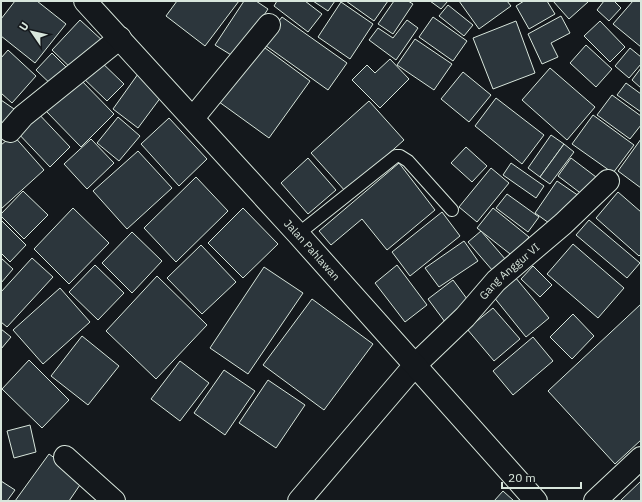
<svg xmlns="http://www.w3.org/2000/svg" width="642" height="502" font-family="'IBM Plex Sans',sans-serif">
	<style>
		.building { fill: #2c363c; stroke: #d8e6dc }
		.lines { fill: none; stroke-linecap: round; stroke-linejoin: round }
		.lane-casing { stroke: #d8e6dc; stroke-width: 14 }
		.street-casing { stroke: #d8e6dc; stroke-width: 24 }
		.secondary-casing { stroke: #d8e6dc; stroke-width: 24 }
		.lane { stroke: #14181c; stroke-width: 12 }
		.street { stroke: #14181c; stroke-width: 22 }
		.secondary { stroke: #14181c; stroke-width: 22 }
		.labels { text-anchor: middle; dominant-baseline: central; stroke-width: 3; stroke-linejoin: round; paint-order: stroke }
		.street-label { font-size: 11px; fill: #d8e6dc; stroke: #14181c }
	</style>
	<rect width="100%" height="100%" fill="#14181c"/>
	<g class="building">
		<polygon points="15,1 37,1 66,24 35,63 1,36 1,19"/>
		<polygon points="177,1 239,1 205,46 166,16"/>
		<polygon points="244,1 256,1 268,9 236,58 215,45"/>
		<polygon points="277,1 305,1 322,14 308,32 274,6"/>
		<polygon points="313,1 335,1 328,11"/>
		<polygon points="346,1 388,1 374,21"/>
		<polygon points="394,1 408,1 413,4 393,34 378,24"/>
		<polygon points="430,1 448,1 441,9"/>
		<polygon points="459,1 507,1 511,6 479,29"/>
		<polygon points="524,1 547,1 555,14 529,29 516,6"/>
		<polygon points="553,1 587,1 588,2 569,19"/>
		<polygon points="604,1 614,1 621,8 609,21 597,10"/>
		<polygon points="633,1 641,1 641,47 613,24"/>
		<polygon points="341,2 373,24 350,59 318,37"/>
		<polygon points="448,5 473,25 464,36 439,16"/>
		<polygon points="561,16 570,33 551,43 558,57 542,64 528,34"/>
		<polygon points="282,17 347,63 328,90 262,43"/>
		<polygon points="433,17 467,41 453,61 419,37"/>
		<polygon points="80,20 104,42 76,73 52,50"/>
		<polygon points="407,20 418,28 396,60 369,40 378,28 393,38"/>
		<polygon points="516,21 535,73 493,89 473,38"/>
		<polygon points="600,21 625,47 610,62 584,36"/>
		<polygon points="415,39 452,64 434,90 397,65"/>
		<polygon points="257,42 310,81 269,138 215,99"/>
		<polygon points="586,45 612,69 596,87 570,63"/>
		<polygon points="630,48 641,57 641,64 629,78 615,66"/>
		<polygon points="8,50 36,76 12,103 1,93 1,58"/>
		<polygon points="52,53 71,72 56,89 36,70"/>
		<polygon points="97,58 124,84 107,101 80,75"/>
		<polygon points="390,59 409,79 380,108 352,80 367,65 375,73"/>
		<polygon points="550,68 595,107 567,140 522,100"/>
		<polygon points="641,68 641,88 632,80"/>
		<polygon points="463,72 491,95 469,122 441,99"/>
		<polygon points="138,74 164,93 138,128 113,109"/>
		<polygon points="78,77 114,114 81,147 45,110"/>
		<polygon points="626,83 641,94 641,112 617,95"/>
		<polygon points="612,95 641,116 641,125 630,139 597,115"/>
		<polygon points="496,98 544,135 522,164 475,126"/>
		<polygon points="1,100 17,111 1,133"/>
		<polygon points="369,101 404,140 346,192 311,153"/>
		<polygon points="35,110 70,147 50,167 15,130"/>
		<polygon points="593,115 634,145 613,173 572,144"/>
		<polygon points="118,117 140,136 119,161 97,143"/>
		<polygon points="169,118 207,159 179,186 141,144"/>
		<polygon points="13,135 44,170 1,209 1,145"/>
		<polygon points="551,135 564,144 540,177 528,168"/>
		<polygon points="91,139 114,163 87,189 64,164"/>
		<polygon points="641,139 641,188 618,171"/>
		<polygon points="564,144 574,152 550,184 540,177"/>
		<polygon points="466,147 487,166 472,182 451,163"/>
		<polygon points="138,151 172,188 127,229 93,191"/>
		<polygon points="308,158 336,190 308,214 281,183"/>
		<polygon points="571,158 596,177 583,195 558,176"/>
		<polygon points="399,163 435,210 387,250 362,219 331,245 319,231"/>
		<polygon points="511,163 544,186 536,198 503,175"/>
		<polygon points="491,168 509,183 477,222 459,207"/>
		<polygon points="196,177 228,211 176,262 144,228"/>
		<polygon points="557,181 579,196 556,228 535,213"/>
		<polygon points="23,191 48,215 24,239 1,216 1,214"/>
		<polygon points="618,192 641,212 641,254 639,256 596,218"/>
		<polygon points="507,194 539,217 528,232 496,208"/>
		<polygon points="73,208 109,243 69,284 34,249"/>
		<polygon points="243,208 278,244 243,278 208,243"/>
		<polygon points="493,208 529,237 514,257 477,228"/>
		<polygon points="442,212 460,236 410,276 392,252"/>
		<polygon points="1,220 26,245 10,262 1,253"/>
		<polygon points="589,220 640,263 627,278 576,235"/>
		<polygon points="481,231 506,260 493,271 468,242"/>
		<polygon points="132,232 162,261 132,293 102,263"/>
		<polygon points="464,241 478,261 439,287 425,268"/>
		<polygon points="573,244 624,288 598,318 547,274"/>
		<polygon points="201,245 236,282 202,314 167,278"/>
		<polygon points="1,258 13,269 1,283"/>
		<polygon points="32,258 53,277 7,327 1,322 1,292"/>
		<polygon points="95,265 124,293 98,320 69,292"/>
		<polygon points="397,265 427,305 405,322 375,283"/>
		<polygon points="533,266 552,285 540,297 521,279"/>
		<polygon points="264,267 303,293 248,374 210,348"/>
		<polygon points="157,276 207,325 156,379 106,331"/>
		<polygon points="515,277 549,318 526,337 493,296"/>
		<polygon points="453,280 473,307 448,326 428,299"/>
		<polygon points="60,288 90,322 43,364 13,330"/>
		<polygon points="312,299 373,344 324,410 263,365"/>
		<polygon points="641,304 641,440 615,464 548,391"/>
		<polygon points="493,308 520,339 494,361 467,329"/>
		<polygon points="573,314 594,336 572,359 550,337"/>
		<polygon points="1,329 11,337 1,349"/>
		<polygon points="82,336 119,366 88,405 51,376"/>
		<polygon points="533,337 553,361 513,395 493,371"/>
		<polygon points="29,360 69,400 42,428 2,389"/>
		<polygon points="180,361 209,383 180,421 151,399"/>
		<polygon points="224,370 255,391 225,435 194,413"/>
		<polygon points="268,380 305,405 276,448 239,423"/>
		<polygon points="30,425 36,452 14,458 7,431"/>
		<polygon points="49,454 84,479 69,501 15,501"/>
		<polygon points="1,481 15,490 7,501 1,501"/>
		<polygon points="641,481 641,501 620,501"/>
		<polygon points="503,491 514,501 494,501"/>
	</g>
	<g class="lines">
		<defs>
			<polyline id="lane" points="298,234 396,156 400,156 408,161 452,210"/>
			<g id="street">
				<polyline points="193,118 269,25"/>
				<polyline points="10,131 23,116 120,38"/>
				<polyline points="65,457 114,501"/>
				<path id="s1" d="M299,501L415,365L465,317L496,281L563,224L608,181"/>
				<polyline points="595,501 641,458"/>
			</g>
			<g id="secondary">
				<path id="s2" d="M85,1L298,234L536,501"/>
			</g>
		</defs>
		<use href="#lane" class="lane-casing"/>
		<use href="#street" class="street-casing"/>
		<use href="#secondary" class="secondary-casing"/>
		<use href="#lane" class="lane"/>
		<use href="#street" class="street"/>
		<use href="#secondary" class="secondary"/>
	</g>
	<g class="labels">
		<g class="street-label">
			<text stroke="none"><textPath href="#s2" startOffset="337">Jalan Pahlawan</textPath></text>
			<text stroke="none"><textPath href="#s1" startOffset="312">Gang Anggur VI</textPath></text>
		</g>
	</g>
	<rect width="642" height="502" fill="none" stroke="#d8e6dc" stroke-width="4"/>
	<g transform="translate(32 32) rotate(304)" stroke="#14181c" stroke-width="3" paint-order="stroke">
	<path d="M0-3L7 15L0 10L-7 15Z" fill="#d8e6dc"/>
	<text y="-6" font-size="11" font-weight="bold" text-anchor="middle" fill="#d8e6dc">U</text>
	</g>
	<path d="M502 482v6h79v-6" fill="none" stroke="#d8e6dc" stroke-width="2"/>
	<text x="508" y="482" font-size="12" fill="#d8e6dc" stroke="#14181c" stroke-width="3" paint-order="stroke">20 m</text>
</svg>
